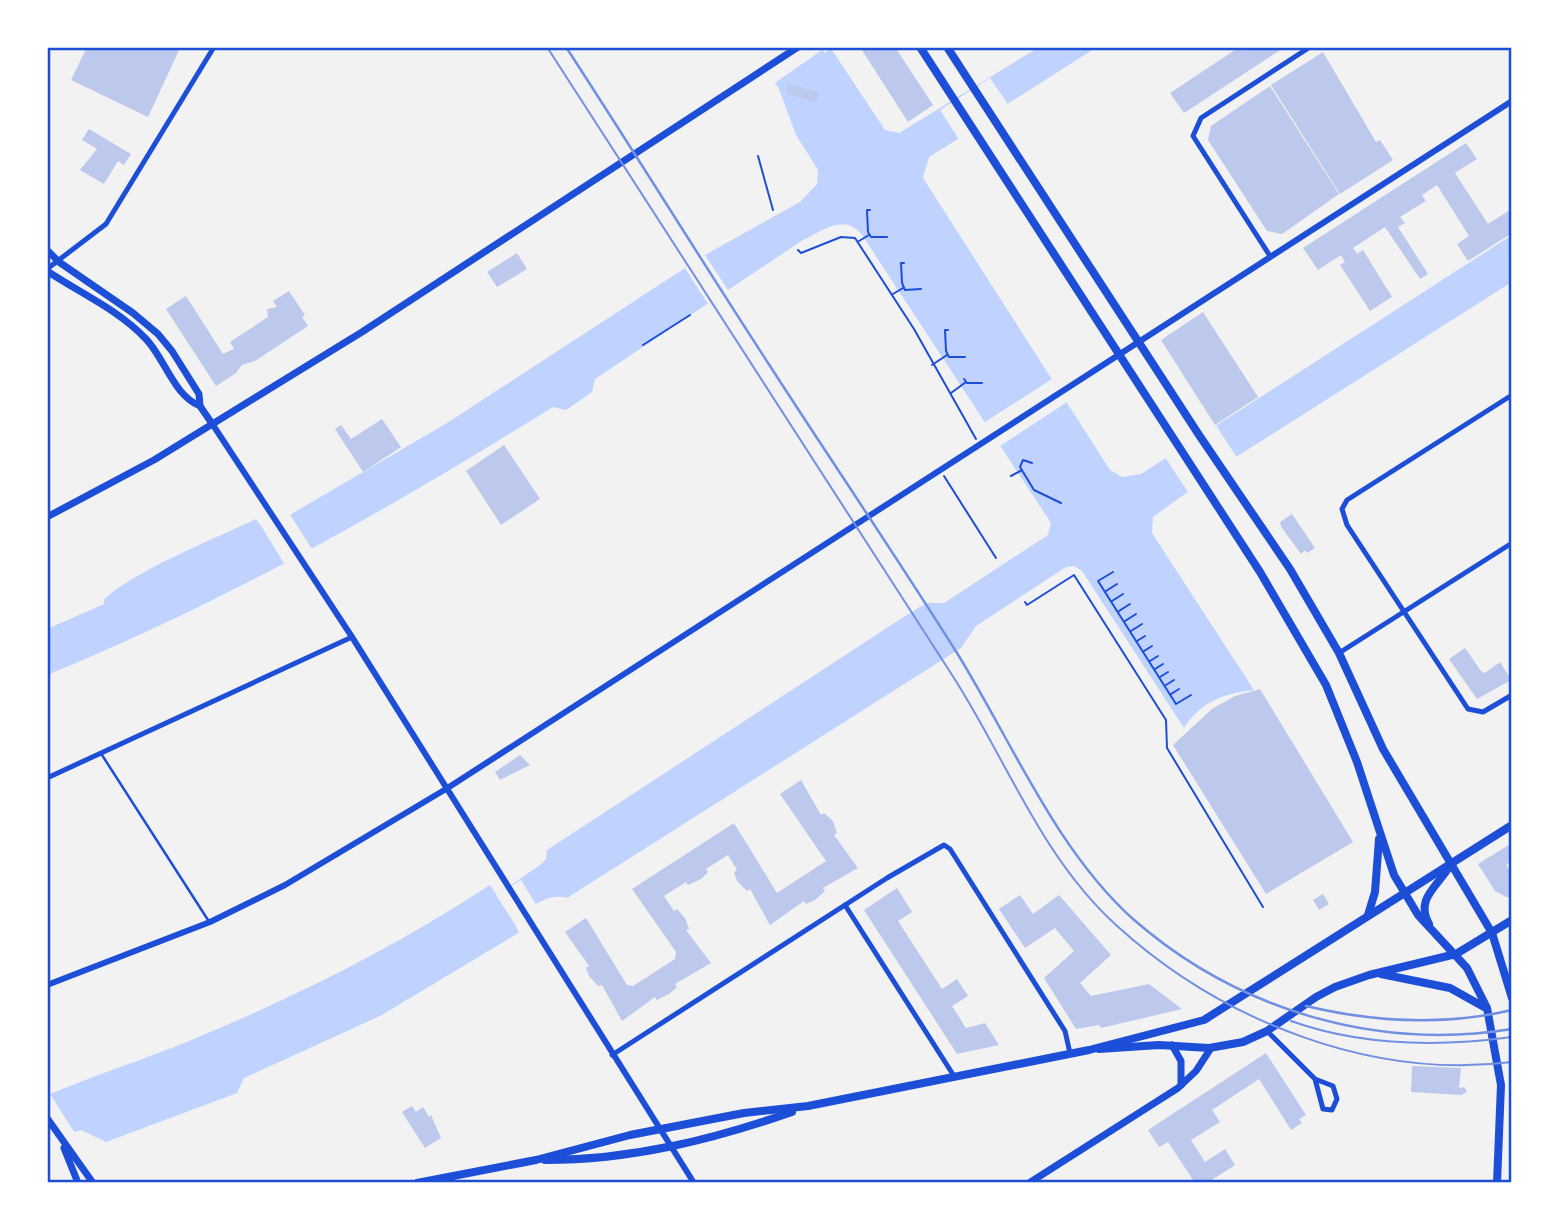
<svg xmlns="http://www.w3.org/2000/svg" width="1559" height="1230" font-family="Inter,sans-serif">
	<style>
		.water { fill: #bfd3fe }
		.pier { fill: #f2f2f2 }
		.building { fill: #bdc9ec }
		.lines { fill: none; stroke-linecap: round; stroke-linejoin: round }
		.path { stroke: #1d4ed8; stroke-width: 2 }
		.service { stroke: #1d4ed8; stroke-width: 2.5 }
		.minor { stroke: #1d4ed8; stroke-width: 5 }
		.tertiary { stroke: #1d4ed8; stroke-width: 6 }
		.secondary { stroke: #1d4ed8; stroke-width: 7 }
		.primary { stroke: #1d4ed8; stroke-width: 8 }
		.tram { stroke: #7290e2; stroke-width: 2 }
		.rail { stroke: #7290e2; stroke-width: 2.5 }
		.neatline { fill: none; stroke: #1d4ed8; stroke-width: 2.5 }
	</style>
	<rect width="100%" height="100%" fill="#f2f2f2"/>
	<path class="water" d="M754,47H830L885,130L899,133L1039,47H1097L957,136L958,139L929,157L923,178L1110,470L1122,477L1141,474L1512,235V282L1236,457L1153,517L1152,533L1254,690C1225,693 1200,702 1184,728L1082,571L1074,566L1066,567L976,626L961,648L567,898C548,892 528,909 512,919L519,932L515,935L380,1016L244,1078L237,1093L106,1142L81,1130L47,1140V1106L56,1103L50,1094C105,1071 161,1054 215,1030C311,989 403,942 490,885L497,895L540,865L546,859L547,850L905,616L927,603H944L1048,535L1051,523L862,235C845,213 824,230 803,240L595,379L592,392L566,410L553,407C391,508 224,603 47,675V629L104,604V599C138,569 212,540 256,519L264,530L447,423L705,255L800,202L817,184L818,170L796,135L779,89Z"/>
	<g class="pier">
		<polygon points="755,47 757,48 833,47 825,53 822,50 772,85 751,50"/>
		<polygon points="990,78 1009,106 958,138 940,110"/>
		<polygon points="703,252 730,293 710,307 683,265"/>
		<polygon points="1052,379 1067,402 997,448 982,424"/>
		<polygon points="1215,424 1238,459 1188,492 1165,457"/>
		<polygon points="289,513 312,549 285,565 263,529"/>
		<polygon points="521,880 537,906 513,921 496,895"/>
		<polygon points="53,1099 75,1133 47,1141 47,1102"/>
	</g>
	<g class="building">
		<polygon points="87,47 178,47 180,48 148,117 71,80"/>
		<polygon points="860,47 895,47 933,105 908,122"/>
		<polygon points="1247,47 1285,47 1184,113 1170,93 1238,48 1241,51"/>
		<polygon points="1323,52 1376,142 1380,140 1393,160 1340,194 1271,85"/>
		<polygon points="788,84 819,92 816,102 786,94"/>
		<polygon points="1270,86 1339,194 1282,234 1267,231 1208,140 1211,126"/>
		<polygon points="89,129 131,154 124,165 118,161 104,184 80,170 97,149 82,140"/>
		<polygon points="1466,143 1477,159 1455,173 1488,224 1510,210 1512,233 1468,261 1457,244 1469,236 1437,185 1422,195 1426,201 1400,217 1405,223 1398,227 1428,274 1420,279 1385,227 1353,248 1357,254 1363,250 1392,297 1370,311 1340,265 1345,262 1341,255 1318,270 1303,248"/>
		<polygon points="517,253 527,269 497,287 487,272"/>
		<polygon points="289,291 305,315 302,317 308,326 255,361 242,365 236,373 216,386 166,309 186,296 223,354 234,349 230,342 268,317 267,309 277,307 273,301"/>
		<polygon points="1203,312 1258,397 1215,425 1161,340"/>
		<polygon points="382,419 401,447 363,472 335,429 341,425 351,439"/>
		<polygon points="504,445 540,499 501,525 466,471"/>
		<polygon points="1292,514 1315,548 1307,553 1305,550 1301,554 1282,528 1280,522"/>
		<polygon points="1465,648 1481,671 1485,673 1500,662 1511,680 1477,699 1449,659"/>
		<polygon points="1260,689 1353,842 1266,894 1173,745 1212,709 1235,696"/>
		<polygon points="520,755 530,765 500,780 495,772"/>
		<polygon points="801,780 821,815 824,813 833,821 837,833 834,835 858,868 823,888 825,891 815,900 806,904 804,901 770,925 750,889 747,891 737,881 734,872 737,870 728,855 706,869 708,872 701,879 688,885 686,882 664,896 674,911 677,909 685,918 689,929 686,930 711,963 675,984 677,987 669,994 657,1000 655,997 622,1021 602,985 598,986 589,976 586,968 589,966 565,932 586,918 627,985 633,986 675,959 676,952 632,889 734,823 777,893 826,861 780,794"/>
		<polygon points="1512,843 1512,861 1506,865 1512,874 1512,897 1506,897 1495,891 1478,864"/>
		<polygon points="897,888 912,912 898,921 942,989 957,979 968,996 952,1006 966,1028 985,1023 999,1045 957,1054 864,910"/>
		<polygon points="1323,894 1329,904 1319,910 1313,900"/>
		<polygon points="1020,895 1033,914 1059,895 1111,955 1080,983 1091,996 1149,984 1182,1009 1101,1028 1099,1025 1076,1029 1044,978 1074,951 1055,928 1025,948 999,909"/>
		<polygon points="1266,1053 1306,1115 1299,1119 1302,1123 1291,1130 1259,1079 1212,1110 1220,1122 1191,1140 1205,1162 1225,1149 1235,1165 1207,1183 1195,1183 1168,1142 1159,1147 1148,1130"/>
		<polygon points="1412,1066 1461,1068 1459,1088 1464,1087 1467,1092 1461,1095 1411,1092"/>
		<polygon points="412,1106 416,1112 423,1107 429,1117 431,1115 441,1138 425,1148 402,1112"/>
	</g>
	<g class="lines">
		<g class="path">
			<polyline points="758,156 773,210"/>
			<polyline points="870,210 867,210 868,232 871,237 887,237"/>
			<polyline points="859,241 869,235"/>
			<polyline points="798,250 801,253 841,237 855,238 914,329 976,439"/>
			<polyline points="904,263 901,263 902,283 905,290 921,289"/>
			<polyline points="893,294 903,288"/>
			<polyline points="948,330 945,330 946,351 949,357 965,357"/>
			<polyline points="643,345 690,315"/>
			<polyline points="932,365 947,355"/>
			<polyline points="964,379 967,383 982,383"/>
			<polyline points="951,393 966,382"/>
			<polyline points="1032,463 1023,460 1020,467 1034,490 1061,503"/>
			<polyline points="944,476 996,558"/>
			<polyline points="1011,476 1022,470"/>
			<polyline points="1113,572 1098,581 1176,704 1191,695"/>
			<polyline points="1106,591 1117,584"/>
			<polyline points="1112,601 1123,594"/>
			<polyline points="1025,602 1027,605 1074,575 1166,720 1167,748 1263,907"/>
			<polyline points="1119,611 1130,604"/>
			<polyline points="1125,621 1136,614"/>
			<polyline points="1131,631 1142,624"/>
			<polyline points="1137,641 1145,636"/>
			<polyline points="1144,651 1152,646"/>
			<polyline points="1150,661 1158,656"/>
			<polyline points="1155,669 1163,664"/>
			<polyline points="1160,677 1168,672"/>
			<polyline points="1166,685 1174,680"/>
			<polyline points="1171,694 1179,689"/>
		</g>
		<polyline class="service" points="102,755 208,920"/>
		<g class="minor">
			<polyline points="1270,256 1193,136 1201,118 1310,47"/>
			<polyline points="47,269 106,224 214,47"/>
			<polyline points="1512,395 1347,500 1342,509 1347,525 1468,709 1483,712 1512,695"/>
			<polyline points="1339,653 1512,543"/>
			<polyline points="47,778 352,637"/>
			<polyline points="845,905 954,1076"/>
			<polyline points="1267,1031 1315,1079 1333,1086 1337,1099 1332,1110 1323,1109 1315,1079"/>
			<polyline points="612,1055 887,878 944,845 950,849 1065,1031 1070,1053"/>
		</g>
		<g class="tertiary">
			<polyline points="213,425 352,637 694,1183"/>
			<polyline points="47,985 210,922 285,885 446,789 1512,101"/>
		</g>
		<g class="secondary">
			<polyline points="47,250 59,262 133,313 158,334 172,351 199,394 200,406 213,425"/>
			<path d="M47,271C80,293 119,310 146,339C165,359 174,396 200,406"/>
			<polyline points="47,517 154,460 362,332 798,47"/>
			<polyline points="1172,1045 1181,1061 1181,1085"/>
			<polyline points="47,1118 93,1183"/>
			<polyline points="64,1148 78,1183"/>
			<polyline points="1029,1183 1178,1088 1196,1071 1211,1048"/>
		</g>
		<g class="primary">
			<polyline points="920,47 1260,572 1326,685 1357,762 1394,875 1418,915 1467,968 1487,1008 1501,1085 1497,1183"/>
			<polyline points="947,47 1199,435 1290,569 1339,653 1383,749 1492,933 1512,998"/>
			<polyline points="1368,915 1375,892 1379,839"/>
			<path d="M1429,924C1415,899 1437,887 1449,867"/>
			<polyline points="1381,974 1450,988 1484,1007"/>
			<polyline points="1099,1049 1159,1045 1209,1048 1243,1042 1267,1031 1316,997 1335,987 1369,975 1456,954 1512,920"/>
			<path d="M545,1160C631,1160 711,1140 792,1112"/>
			<polyline points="417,1183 536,1160 630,1135 744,1113 808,1106 1089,1050 1204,1020 1512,825"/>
		</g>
		<g class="tram">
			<path d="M547,47C682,258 818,468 954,678C1007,761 1042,858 1116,925C1220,1020 1370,1080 1512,1062"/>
			<path d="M1291,1021C1361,1046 1438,1047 1512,1037"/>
		</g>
		<g class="rail">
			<path d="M566,47C635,153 701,260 770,366C832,462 896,556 957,653C1011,740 1056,850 1133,919C1237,1010 1376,1051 1512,1029"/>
			<path d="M1306,1006C1373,1022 1444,1026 1512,1010"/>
		</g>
	</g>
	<rect width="1559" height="1230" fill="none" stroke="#ffffff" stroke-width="98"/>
	<rect x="49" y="49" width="1461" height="1132" class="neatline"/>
</svg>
